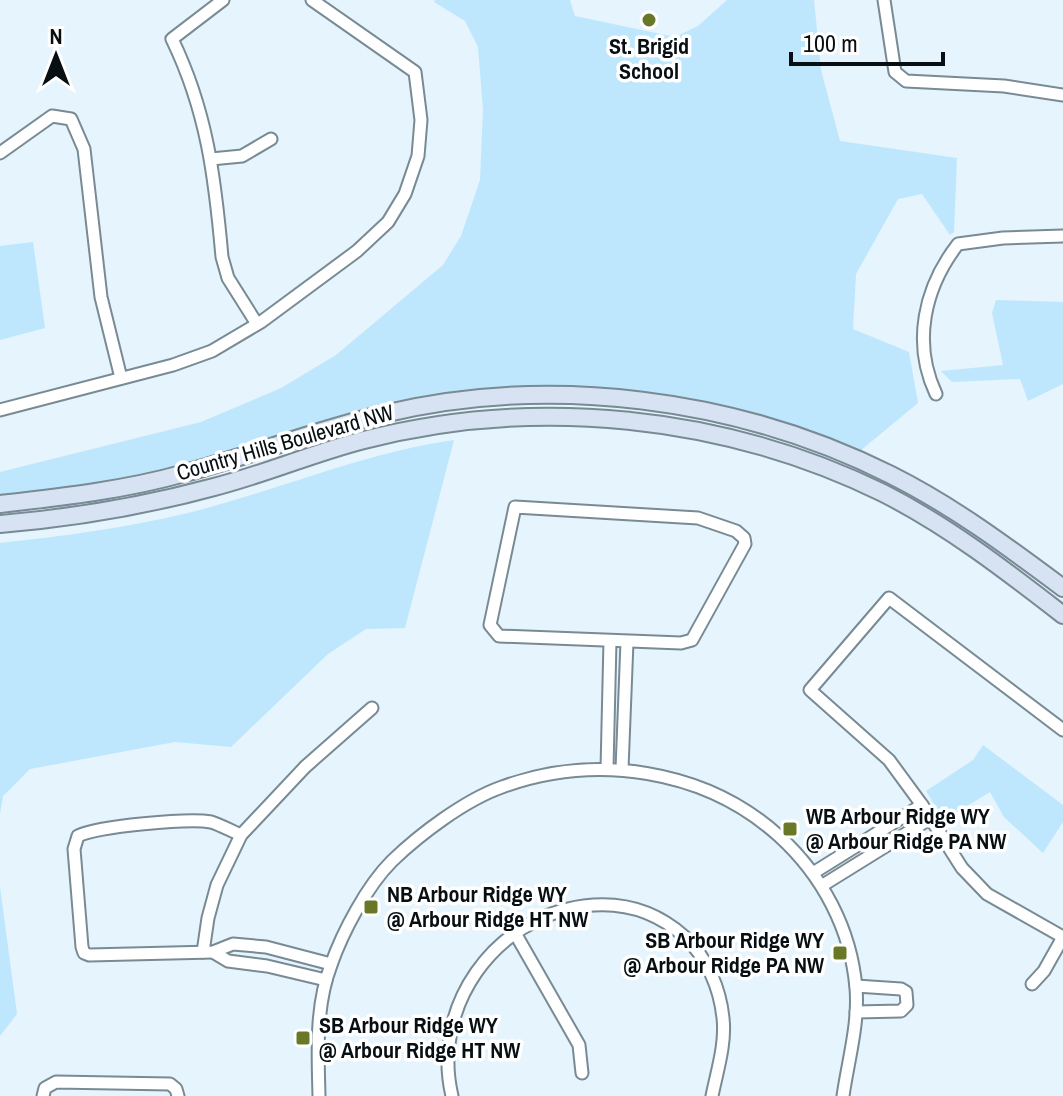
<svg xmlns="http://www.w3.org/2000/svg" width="1063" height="1096" font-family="'Archivo Narrow',sans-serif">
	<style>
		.green { fill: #bee7fd }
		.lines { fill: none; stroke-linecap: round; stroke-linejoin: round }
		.street-casing { stroke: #788a93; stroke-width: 15 }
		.secondary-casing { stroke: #788a93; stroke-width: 20 }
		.street { stroke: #fff; stroke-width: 11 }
		.secondary { stroke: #d7e3f3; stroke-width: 16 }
		.poi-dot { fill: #697826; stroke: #fff; stroke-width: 3 }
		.labels { text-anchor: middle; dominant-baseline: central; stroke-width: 7; stroke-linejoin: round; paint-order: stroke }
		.poi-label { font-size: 22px; font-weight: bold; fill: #080f12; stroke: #fff; text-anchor: start }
		.street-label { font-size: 22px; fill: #080f12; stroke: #fff }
	</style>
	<rect width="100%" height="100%" fill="#e5f4fd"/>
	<g class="green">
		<path d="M435,0H570L575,16L675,37L698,26L727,0H814L821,70L840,141L957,158L954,232L950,235L922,194L898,199L856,274L853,329L909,352L918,403L860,451C838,442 816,432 793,425C651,382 501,372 358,410C317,422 277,437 237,449C159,472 80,488 0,495V472L201,422L281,388L336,355L443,265L461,236L480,180L483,110L478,47L465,21L434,2Z"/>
		<polygon points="33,242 45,328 0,340 0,246"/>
		<polygon points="996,300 1063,302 1063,384 1028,401 1020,379 952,382 941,371 1003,365 992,313"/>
		<path d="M454,440L405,628L366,629L328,654L231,747L175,742L30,769L3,796L0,814V543C63,536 126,528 188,513C277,491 362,453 454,440Z"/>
		<polygon points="983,745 1063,805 1063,822 1043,853 1004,817 990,792 944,820 926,791 973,760"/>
		<polygon points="0,887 17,1014 0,1036"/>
	</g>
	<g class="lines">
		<defs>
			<g id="street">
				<path d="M223,0L172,39C207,111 215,178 222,257L228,278L257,324"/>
				<polyline points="884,0 895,72 906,81 1004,86 1063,95"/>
				<polyline points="0,153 52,116 71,119 84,149 101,297 121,378"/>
				<polyline points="211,159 242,156 271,139"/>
				<path d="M936,394C912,343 924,288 958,244L1003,238L1063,236"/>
				<polyline points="0,410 173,365 212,351 261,322 357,251 388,222 405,194 418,156 421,120 415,72 312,0"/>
				<polygon points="515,507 698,518 736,531 744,538 745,544 692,640 681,643 499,636 490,625"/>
				<polyline points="1063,730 889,598 810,690 889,760 922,805 962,868 987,894 1063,937"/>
				<polyline points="607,769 610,641"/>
				<polyline points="622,769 627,642"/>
				<path d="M241,835C231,831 221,825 211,822C189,818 98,826 78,836L74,849L82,947L84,953L89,955L213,952L233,944L266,947L331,964"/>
				<polyline points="813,873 922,805"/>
				<polyline points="823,885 931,818"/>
				<polyline points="515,933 579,1045 582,1073"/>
				<polyline points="203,952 208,918 217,885 241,835 305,767 372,708"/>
				<polyline points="213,952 228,961 267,966 326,980"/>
				<polyline points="1032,984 1044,971 1062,939"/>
				<polyline points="856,986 901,989 906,992 907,1005 901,1011 856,1012"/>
				<polyline points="43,1096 45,1088 56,1082 170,1084 176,1089 178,1096"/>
				<path d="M319,1096C318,1052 315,1007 331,965C343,931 367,886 392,861C420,834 465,800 502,787C595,753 705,769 779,836C822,875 851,929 856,988C859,1024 848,1061 843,1096"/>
				<path d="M452,1096C431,1007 494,918 584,906C622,901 656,911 685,937C707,958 720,988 723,1018C726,1044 717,1071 712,1096"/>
			</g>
			<g id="secondary">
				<path d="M0,504C62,497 125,490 185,473C252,455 316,430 383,414C550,374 738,398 891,475C953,506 1008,547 1063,588"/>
				<path d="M0,524C72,518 144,506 214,487C265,474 313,453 364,440C536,396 724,415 883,493C948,526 1005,570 1063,615"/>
			</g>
		</defs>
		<use href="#street" class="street-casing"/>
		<use href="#secondary" class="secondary-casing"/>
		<use href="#street" class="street"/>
		<use href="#secondary" class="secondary"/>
	</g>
	<g class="poi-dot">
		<circle cx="649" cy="20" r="8"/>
		<rect x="782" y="821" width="16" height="16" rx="4"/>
		<rect x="363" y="899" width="16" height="16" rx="4"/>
		<rect x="832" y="945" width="16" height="16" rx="4"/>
		<rect x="295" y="1030" width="16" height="16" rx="4"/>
	</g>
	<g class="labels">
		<g class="poi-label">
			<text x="649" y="46" text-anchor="middle">St. Brigid<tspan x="649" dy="25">School</tspan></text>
			<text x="806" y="816">WB Arbour Ridge WY<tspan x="806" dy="25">@ Arbour Ridge PA NW</tspan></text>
			<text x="387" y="894">NB Arbour Ridge WY<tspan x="387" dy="25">@ Arbour Ridge HT NW</tspan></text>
			<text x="824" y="940" text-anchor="end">SB Arbour Ridge WY<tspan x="824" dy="25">@ Arbour Ridge PA NW</tspan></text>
			<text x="319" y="1025">SB Arbour Ridge WY<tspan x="319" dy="25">@ Arbour Ridge HT NW</tspan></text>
		</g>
		<g class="street-label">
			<text transform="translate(285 442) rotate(-16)">Country Hills Boulevard NW</text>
		</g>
	</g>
	<g transform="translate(56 56)" stroke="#ffffff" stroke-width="6" paint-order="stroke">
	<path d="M0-6L14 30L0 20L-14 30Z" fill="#080f12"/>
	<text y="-12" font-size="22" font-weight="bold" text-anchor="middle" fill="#080f12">N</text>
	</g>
	<path d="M791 52v12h152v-12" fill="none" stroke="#080f12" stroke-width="4"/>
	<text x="803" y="52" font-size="24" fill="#080f12" stroke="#ffffff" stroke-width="6" paint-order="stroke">100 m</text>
</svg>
